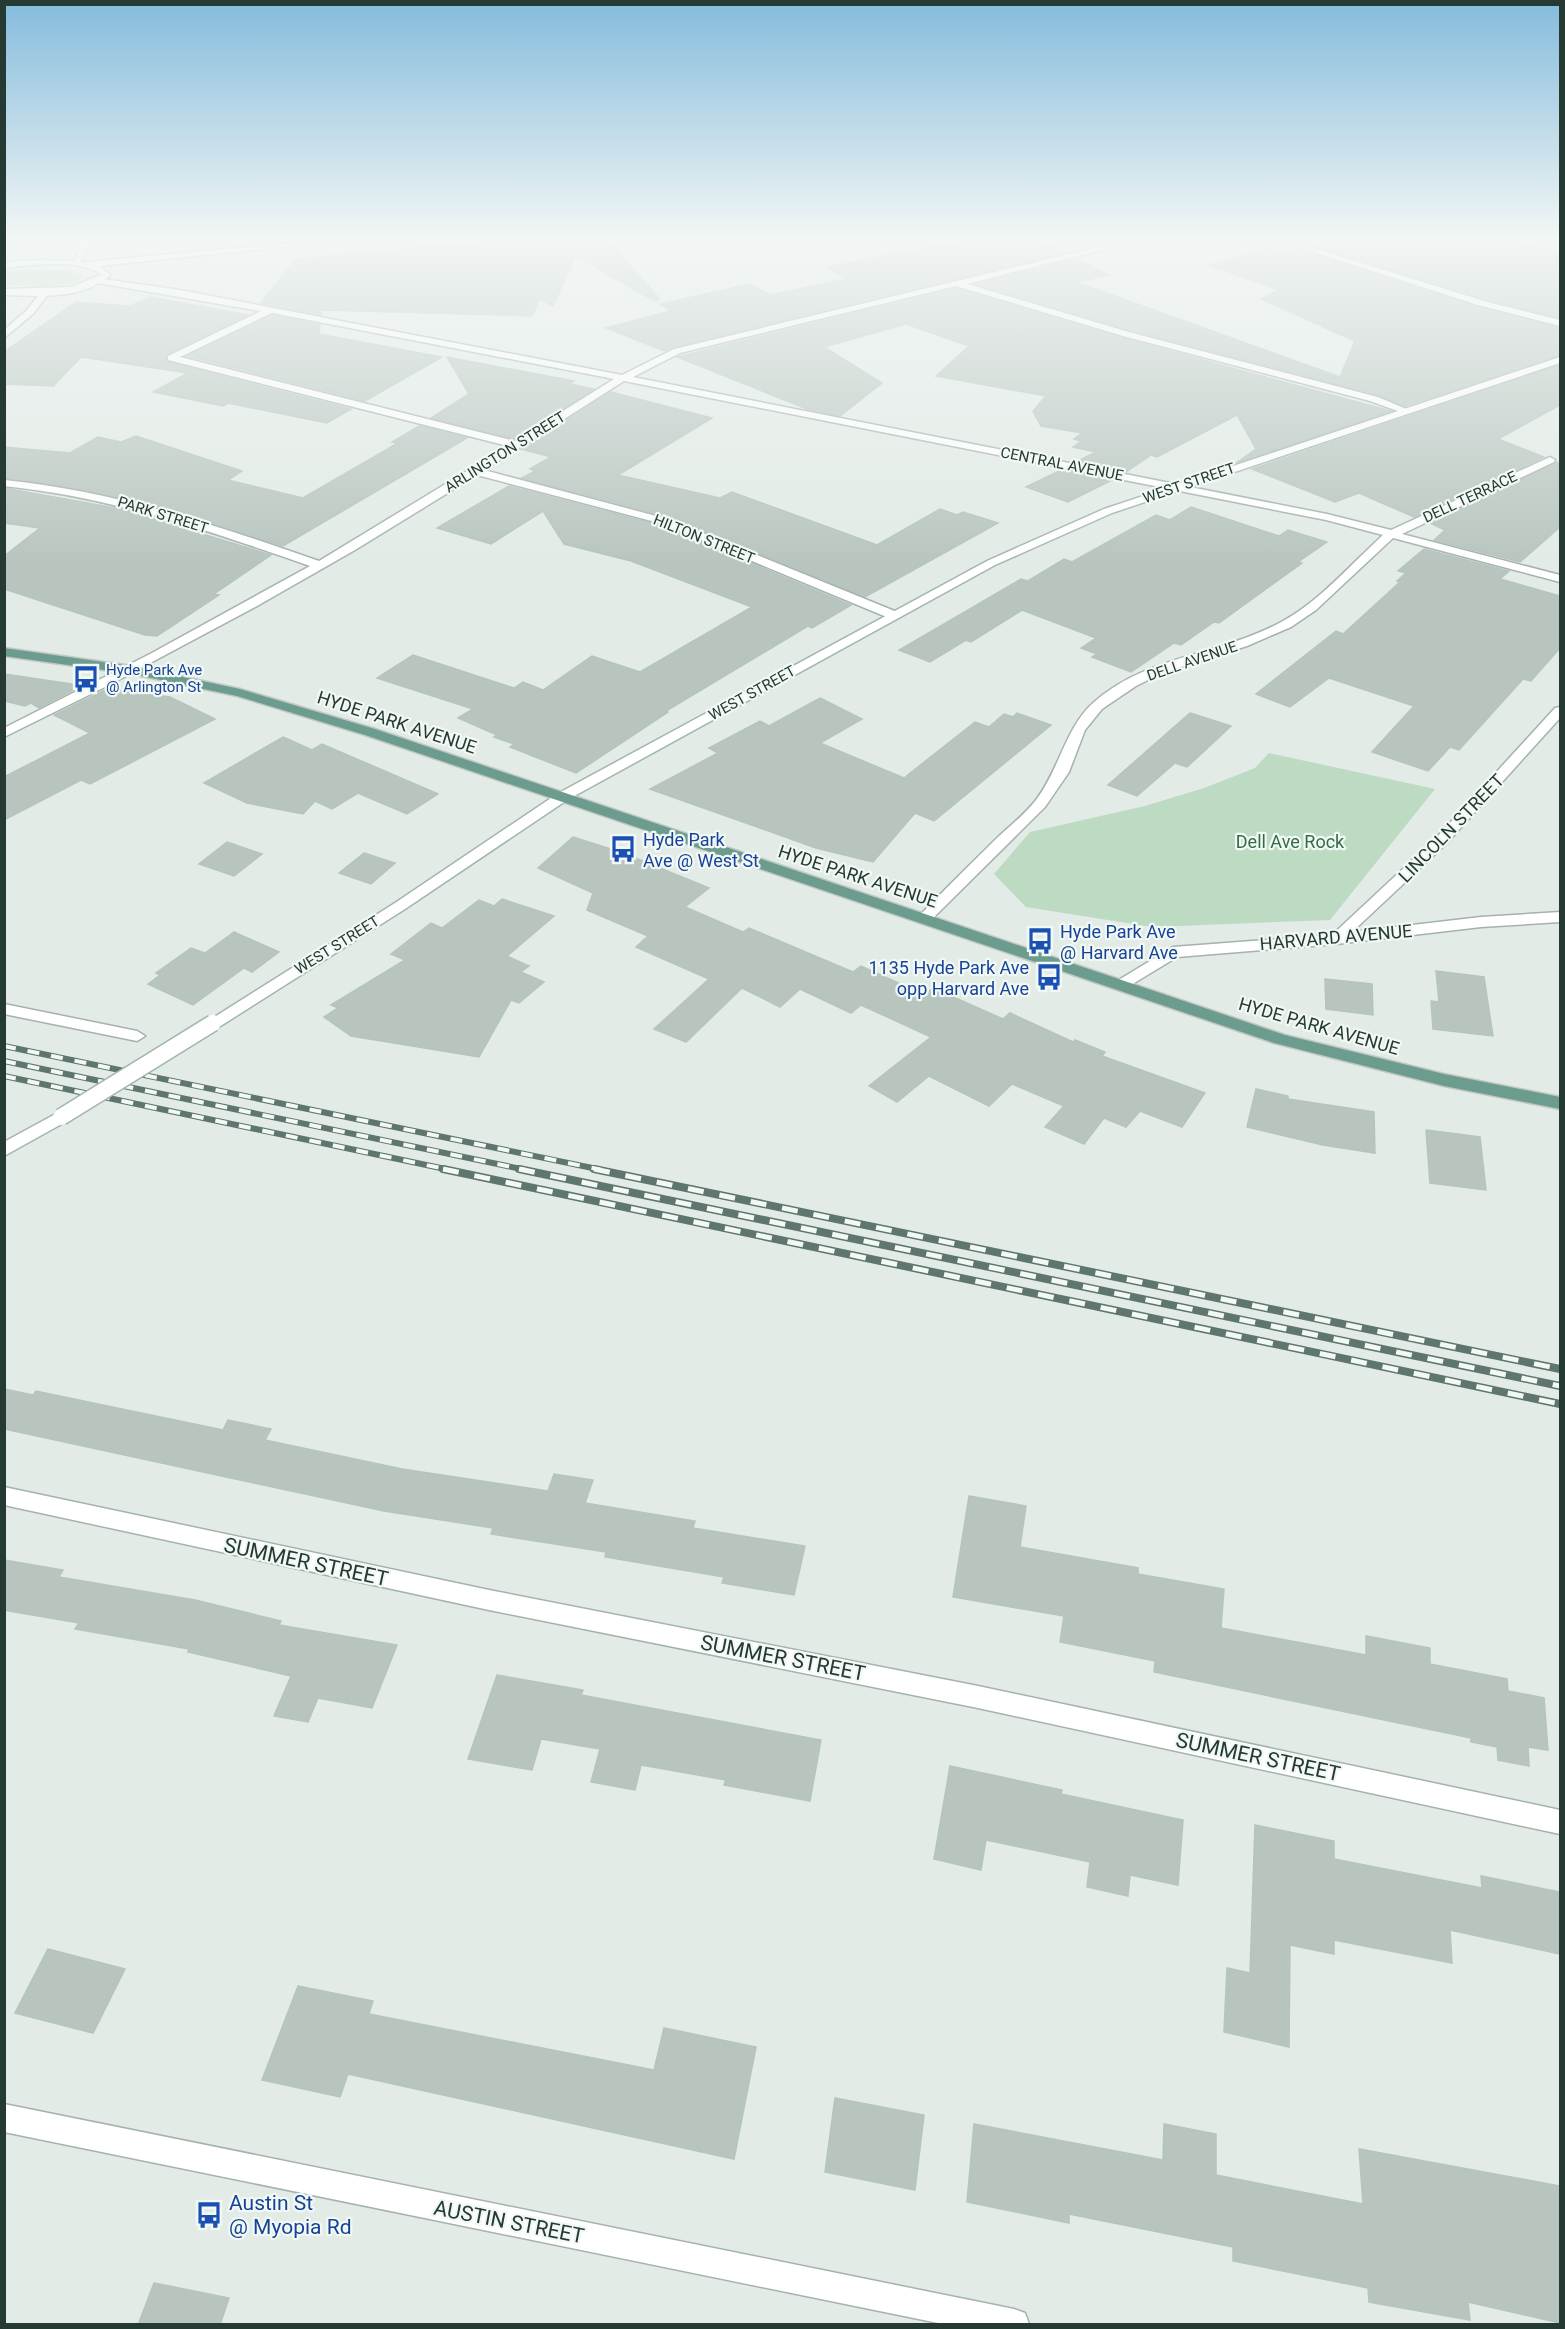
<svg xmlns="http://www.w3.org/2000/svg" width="1565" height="2329" font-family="Roboto,sans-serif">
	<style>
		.green { fill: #bddac3 }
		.building { fill: #b8c5bf; stroke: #b5c4bd; stroke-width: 1.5 }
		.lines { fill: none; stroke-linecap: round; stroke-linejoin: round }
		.street-casing { stroke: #a5b2ad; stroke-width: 3 }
		.secondary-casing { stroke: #a2b5ad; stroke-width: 3 }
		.primary-casing { stroke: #c2c8c6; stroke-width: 3 }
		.street { fill: #fff; fill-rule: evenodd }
		.secondary { fill: #fff; fill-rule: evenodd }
		.primary { fill: #6b9c8d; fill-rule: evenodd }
		.rail-far1-casing { stroke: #5e766e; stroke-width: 6 }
		.rail-casing { stroke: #5e766e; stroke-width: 8 }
		.rail-far1 { stroke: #f2f8f4; stroke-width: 4; stroke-dasharray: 12; stroke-linecap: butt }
		.rail { stroke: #f2f8f4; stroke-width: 5; stroke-dasharray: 16; stroke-linecap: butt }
		.secondary-bridge-casing { stroke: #a2b5ad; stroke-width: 19; stroke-linecap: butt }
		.secondary-bridge { stroke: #fff; stroke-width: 16 }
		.labels { text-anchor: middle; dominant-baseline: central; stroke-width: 4.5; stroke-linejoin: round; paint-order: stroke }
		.far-street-label { font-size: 15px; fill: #243a33; stroke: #f2f8f4 }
		.far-transit-label { font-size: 15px; fill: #164399; stroke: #f2f8f4; text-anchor: start }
		.street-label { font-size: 18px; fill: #243a33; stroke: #f2f8f4 }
		.transit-label { font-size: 18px; fill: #164399; stroke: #f2f8f4; text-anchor: start }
		.park-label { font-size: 18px; fill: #326d45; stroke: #f2f8f4 }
		.near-street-label { font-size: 21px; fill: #243a33; stroke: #f2f8f4 }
		.near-transit-label { font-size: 21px; fill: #164399; stroke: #f2f8f4; text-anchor: start }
	</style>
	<rect width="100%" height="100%" fill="#e2ebe6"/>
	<g class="green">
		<path d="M8,270H72L83,275C75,291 22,285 5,285V271Z"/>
		<polygon points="1269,753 1435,789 1330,920 1152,927 1026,907 994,874 1030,832 1145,806 1204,788 1255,768"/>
	</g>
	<g class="building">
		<polygon points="516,238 606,238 659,298 656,302 576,256 553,306 540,299 532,316 321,310 321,315 261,303 296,259"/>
		<polygon points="973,238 1034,238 1065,253 673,347 664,351 606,328 671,311 660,304 750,284 770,295 846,279 827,267"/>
		<polygon points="1331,238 1500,238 1560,251 1560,318 1485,299 1310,245"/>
		<polygon points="1268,248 1285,253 1297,249 1477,307 1560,328 1560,355 1405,406 1379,395 1130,330 975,284 1077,259 1109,275 1076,282 1340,377 1355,341 1261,299 1279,290 1209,265"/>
		<polygon points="956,288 1122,338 1391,411 1236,463 1256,449 1237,415 1157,457 1151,455 1126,472 1076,462 1096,452 1073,447 1081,441 1074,439 1082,433 1041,426 1033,411 1046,396 936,376 969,346 906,324 824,347 882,383 840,416 807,409 677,357"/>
		<polygon points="151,297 248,315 167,354 167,362 351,409 327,423 228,403 223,406 153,392 188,373 81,357 53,386 4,384 4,352 76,302 130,306"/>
		<polygon points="272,315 320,325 319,334 442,357 365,401 187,356"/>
		<polygon points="447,357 574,381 570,384 594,389 515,439 431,418 469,394"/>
		<polygon points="1560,365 1560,405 1498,439 1544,457 1414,517 1359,493 1335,502 1252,469"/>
		<polygon points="611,392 712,418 618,475 720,498 732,492 877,545 940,509 957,515 963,512 998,523 865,597 672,518 522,478 535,471 530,469 551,457 521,449"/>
		<polygon points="419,426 467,438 283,546 125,499 4,478 4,447 70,453 98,437 121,442 136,436 242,471 228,480 303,498 398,443 392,442"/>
		<polygon points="1557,462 1560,463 1560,527 1520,562 1434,540 1445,530 1430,523"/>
		<polygon points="1061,470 1112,480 1068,502 1026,487"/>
		<polygon points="509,486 662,526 851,605 812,628 808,626 666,711 668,712 576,773 510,747 514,744 494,737 497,735 458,718 473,709 377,678 413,655 514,688 523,682 543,690 592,656 640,672 752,607 631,561 564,544 543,511 491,544 437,528"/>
		<polygon points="4,488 121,509 271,555 214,594 219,595 157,636 145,635 4,589 4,556 40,528 4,523"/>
		<polygon points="1191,507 1279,536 1288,530 1327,542 1298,562 1302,563 1219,623 1214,622 1181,645 1174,643 1131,672 1092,657 1097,654 1081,648 1096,638 1022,610 971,642 966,640 930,662 899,650 1021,579 1028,581 1064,559 1072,562 1156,515 1170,520"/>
		<polygon points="1424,549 1509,571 1500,579 1560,596 1560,648 1531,681 1523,679 1459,750 1450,747 1428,771 1372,752 1414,706 1329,678 1290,707 1256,694 1336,631 1343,634 1400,582 1397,581 1406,573 1398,571"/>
		<polygon points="4,674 72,684 83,685 39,708 31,703 25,706 4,701"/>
		<polygon points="107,689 170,697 215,719 90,784 81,780 4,820 4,777 90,733 54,715"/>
		<polygon points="820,698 862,719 820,743 904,778 975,722 989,727 1004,714 1013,717 1017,713 1051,725 934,821 915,813 873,862 816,848 650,789 718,753 709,748 760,721 769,726"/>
		<polygon points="1190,713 1231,726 1187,767 1175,763 1137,796 1108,785"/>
		<polygon points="283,737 312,750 322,744 438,794 407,814 358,793 332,809 315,801 303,814 247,803 204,783"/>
		<polygon points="573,837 623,853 709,888 685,907 743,932 749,928 853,972 861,966 925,995 933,988 1003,1019 1010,1013 1073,1042 1075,1040 1105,1052 1102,1056 1205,1093 1182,1127 1140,1111 1126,1127 1104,1118 1084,1144 1045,1127 1064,1106 1012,1084 989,1106 929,1076 897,1102 869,1086 931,1037 861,1005 851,1013 800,989 780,1007 742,988 686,1042 654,1029 709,979 636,947 648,936 587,910 593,893 538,868"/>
		<polygon points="227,842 262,854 234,876 199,864"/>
		<polygon points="364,853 395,863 371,884 339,873"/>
		<polygon points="502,899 554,916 507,956 529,966 521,972 544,982 519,1003 511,1000 479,1057 351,1036 324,1017 338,1008 331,1005 405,960 391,954 431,923 442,928 479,900 494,906"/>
		<polygon points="234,932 279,952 252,972 244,968 193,1005 148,984 160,975 156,973 191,948 205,953"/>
		<polygon points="1436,971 1484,977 1493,1036 1433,1029 1431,1001 1439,1002"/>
		<polygon points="1325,979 1372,984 1373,1015 1326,1009"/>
		<polygon points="1256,1089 1288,1096 1288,1099 1374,1112 1375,1153 1323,1145 1247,1127"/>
		<polygon points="1426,1130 1480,1137 1486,1190 1430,1183"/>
		<polygon points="4,1389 33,1395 36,1391 223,1430 228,1420 271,1429 265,1440 402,1469 548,1491 554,1474 593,1480 585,1503 695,1521 693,1528 805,1546 794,1595 722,1583 724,1577 605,1557 606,1552 491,1534 493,1528 384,1511 4,1429"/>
		<polygon points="969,1496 1026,1506 1020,1547 1138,1568 1138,1574 1224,1589 1221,1628 1366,1655 1366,1636 1430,1648 1430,1664 1507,1679 1508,1691 1544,1698 1548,1750 1528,1747 1529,1766 1498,1760 1497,1747 1471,1742 1471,1738 1154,1672 1155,1661 1060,1642 1064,1616 953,1597"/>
		<polygon points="4,1560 63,1570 59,1577 195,1600 281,1621 279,1625 397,1645 372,1708 318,1698 308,1722 274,1716 291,1676 188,1652 189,1649 75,1629 79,1623 4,1610"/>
		<polygon points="497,1675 583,1690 581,1695 821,1740 810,1801 724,1785 726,1780 641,1765 635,1790 591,1782 600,1749 541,1739 532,1770 468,1759"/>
		<polygon points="950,1766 1062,1790 1061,1794 1183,1820 1178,1885 1130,1875 1128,1896 1087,1887 1090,1862 986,1840 981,1870 934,1859"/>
		<polygon points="1255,1825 1334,1841 1334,1859 1482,1888 1481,1876 1560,1892 1560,1954 1450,1930 1452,1963 1334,1940 1334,1954 1290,1945 1289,2047 1224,2032 1227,1968 1250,1973"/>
		<polygon points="48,1949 125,1969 93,2033 15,2013"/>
		<polygon points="298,1986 373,2001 369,2014 654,2070 664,2028 756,2047 734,2159 348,2074 340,2097 262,2080"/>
		<polygon points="835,2098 924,2115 915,2190 825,2172"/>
		<polygon points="974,2124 1163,2160 1164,2124 1216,2134 1216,2175 1363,2204 1359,2149 1560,2186 1560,2323 1468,2302 1470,2320 1369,2302 1368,2288 1233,2261 1233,2247 1069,2214 1069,2223 967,2202"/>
		<polygon points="154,2283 229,2298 220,2325 138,2325"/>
	</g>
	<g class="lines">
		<defs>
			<g id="street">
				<polygon points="84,238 92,238 79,265 73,265"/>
				<path d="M1136,238H1149L967,284L1129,332L1378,397L1411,411L1406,414L1370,401L1123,336L956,286L680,353L633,377L1327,514L1391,530L1550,457L1555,460L1554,462L1402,534L1560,575V582L1393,538L1316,610L1291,627L1247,646L1162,673L1136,686L1102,709L1085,730L1069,772L1045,807L930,921L925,923L917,918L920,915C945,889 971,864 997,838C1010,826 1025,814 1036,800C1059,770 1066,727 1093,703C1146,655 1223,655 1283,621C1321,600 1351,564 1383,535L1326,520L624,381L484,470L671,520L897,612V618H889L663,524L477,475L355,550L257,606L109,685L4,737V728L150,654L310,566C210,531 111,497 4,486V480C114,491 216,525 319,561L508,446L168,360V356L261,311L98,283L95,282V278L180,290L622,375L674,349ZM272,313L614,379L515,441L180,357Z"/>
				<polygon points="1540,238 1560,239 1560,243 1541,240"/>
				<polygon points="42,291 49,293 33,314 4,338 4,330 27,310"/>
				<polygon points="1560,707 1560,718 1447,843 1352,932 1481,917 1560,912 1560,922 1481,927 1336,944 1177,957 1126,988 1114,988 1112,984 1173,947 1332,935 1437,837 1555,708"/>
				<polygon points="4,1004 137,1031 145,1036 137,1041 4,1014"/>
				<polygon points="4,1487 489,1590 978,1686 1560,1810 1560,1834 978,1708 489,1610 4,1505"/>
				<polygon points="4,2104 1014,2309 1025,2313 1029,2324 943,2324 4,2132"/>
			</g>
			<g id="secondary">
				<path d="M344,238H370L100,266L110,275C84,300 38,296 4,295V289L70,287L101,275C84,258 27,265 4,268V262L42,260L86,262Z"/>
				<polygon points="1270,238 1281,238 1484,301 1560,320 1560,326 1478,305"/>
				<polygon points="1560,357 1560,363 1112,513 995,565 567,800 405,909 219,1027 213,1028 205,1023 395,903 557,794 987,561 1104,509"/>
				<polygon points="61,1111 67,1113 70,1117 67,1121 4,1156 4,1142"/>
			</g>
			<polygon id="primary" points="4,648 132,666 240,689 375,729 1285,1035 1444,1074 1560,1097 1560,1109 1444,1086 1274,1043 365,735 237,696 132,674 4,656"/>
		</defs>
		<use href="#street" class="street-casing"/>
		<use href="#secondary" class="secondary-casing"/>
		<use href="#primary" class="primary-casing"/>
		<use href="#street" class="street"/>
		<use href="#secondary" class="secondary"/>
		<use href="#primary" class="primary"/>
		<defs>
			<g id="rail-far1">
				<polyline points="4,1046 602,1170"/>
				<polyline points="4,1061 526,1170"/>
				<polyline points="4,1076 450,1170"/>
			</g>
			<g id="rail">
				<polyline points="443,1169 1560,1404"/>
				<polyline points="519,1169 1560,1386"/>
				<polyline points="594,1169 1560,1369"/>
			</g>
		</defs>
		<use href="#rail-far1" class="rail-far1-casing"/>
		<use href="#rail" class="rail-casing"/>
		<use href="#rail-far1" class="rail-far1"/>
		<use href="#rail" class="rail"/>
		<defs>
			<polyline id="secondary-bridge" points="61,1117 213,1023"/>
		</defs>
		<use href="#secondary-bridge" class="secondary-bridge-casing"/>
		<use href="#secondary-bridge" class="secondary-bridge"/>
	</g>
	<linearGradient id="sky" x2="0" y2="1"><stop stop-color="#84bbdc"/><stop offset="0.42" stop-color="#f2f6f4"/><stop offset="1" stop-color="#f2f6f4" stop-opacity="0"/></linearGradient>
	<rect width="1565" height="564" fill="url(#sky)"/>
	<defs>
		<symbol id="bus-bare" viewBox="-9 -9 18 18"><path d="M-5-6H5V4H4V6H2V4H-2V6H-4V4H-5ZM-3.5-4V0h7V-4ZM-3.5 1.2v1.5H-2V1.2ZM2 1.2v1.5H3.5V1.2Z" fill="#1a4fb4" stroke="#f2f8f4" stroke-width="2.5" paint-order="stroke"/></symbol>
	</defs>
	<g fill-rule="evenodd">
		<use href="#bus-bare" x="67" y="660" width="38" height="38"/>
		<use href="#bus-bare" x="604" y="830" width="38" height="38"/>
		<use href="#bus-bare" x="1021" y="922" width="38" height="38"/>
		<use href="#bus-bare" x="1030" y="958" width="38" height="38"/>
		<use href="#bus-bare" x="190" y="2196" width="38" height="38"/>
	</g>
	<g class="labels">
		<g class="far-street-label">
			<text transform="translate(505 452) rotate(-32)">ARLINGTON STREET</text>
			<text transform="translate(1062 464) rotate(11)">CENTRAL AVENUE</text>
			<text transform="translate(1189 483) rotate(-19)">WEST STREET</text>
			<text transform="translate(1470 497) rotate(-25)">DELL TERRACE</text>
			<text transform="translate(163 515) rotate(17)">PARK STREET</text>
			<text transform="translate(704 539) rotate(22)">HILTON STREET</text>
			<text transform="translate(1192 661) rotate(-19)">DELL AVENUE</text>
			<text transform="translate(752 693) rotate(-29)">WEST STREET</text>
			<text transform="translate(337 945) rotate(-32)">WEST STREET</text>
		</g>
		<g class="far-transit-label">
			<text x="106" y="670">Hyde Park Ave<tspan x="106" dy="17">@ Arlington St</tspan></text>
		</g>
		<g class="street-label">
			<text transform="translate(397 722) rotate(18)">HYDE PARK AVENUE</text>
			<text transform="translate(1451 828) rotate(-46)">LINCOLN STREET</text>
			<text transform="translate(858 876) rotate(18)">HYDE PARK AVENUE</text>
			<text transform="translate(1336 937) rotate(-5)">HARVARD AVENUE</text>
			<text transform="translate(1319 1026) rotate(16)">HYDE PARK AVENUE</text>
		</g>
		<g class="transit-label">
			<text x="643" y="839">Hyde Park<tspan x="643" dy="21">Ave @ West St</tspan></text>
			<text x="1060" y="931">Hyde Park Ave<tspan x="1060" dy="21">@ Harvard Ave</tspan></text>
			<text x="1029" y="967" text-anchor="end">1135 Hyde Park Ave<tspan x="1029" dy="21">opp Harvard Ave</tspan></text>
		</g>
		<g class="park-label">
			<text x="1290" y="841">Dell Ave Rock</text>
		</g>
		<g class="near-street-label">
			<text transform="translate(306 1562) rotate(12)">SUMMER STREET</text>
			<text transform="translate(783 1658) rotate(11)">SUMMER STREET</text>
			<text transform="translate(1258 1757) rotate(12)">SUMMER STREET</text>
			<text transform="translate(509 2222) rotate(11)">AUSTIN STREET</text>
		</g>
		<g class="near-transit-label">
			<text x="229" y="2203">Austin St<tspan x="229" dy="24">@ Myopia Rd</tspan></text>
		</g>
	</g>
	<rect width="1565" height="2329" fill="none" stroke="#243a33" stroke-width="12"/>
</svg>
